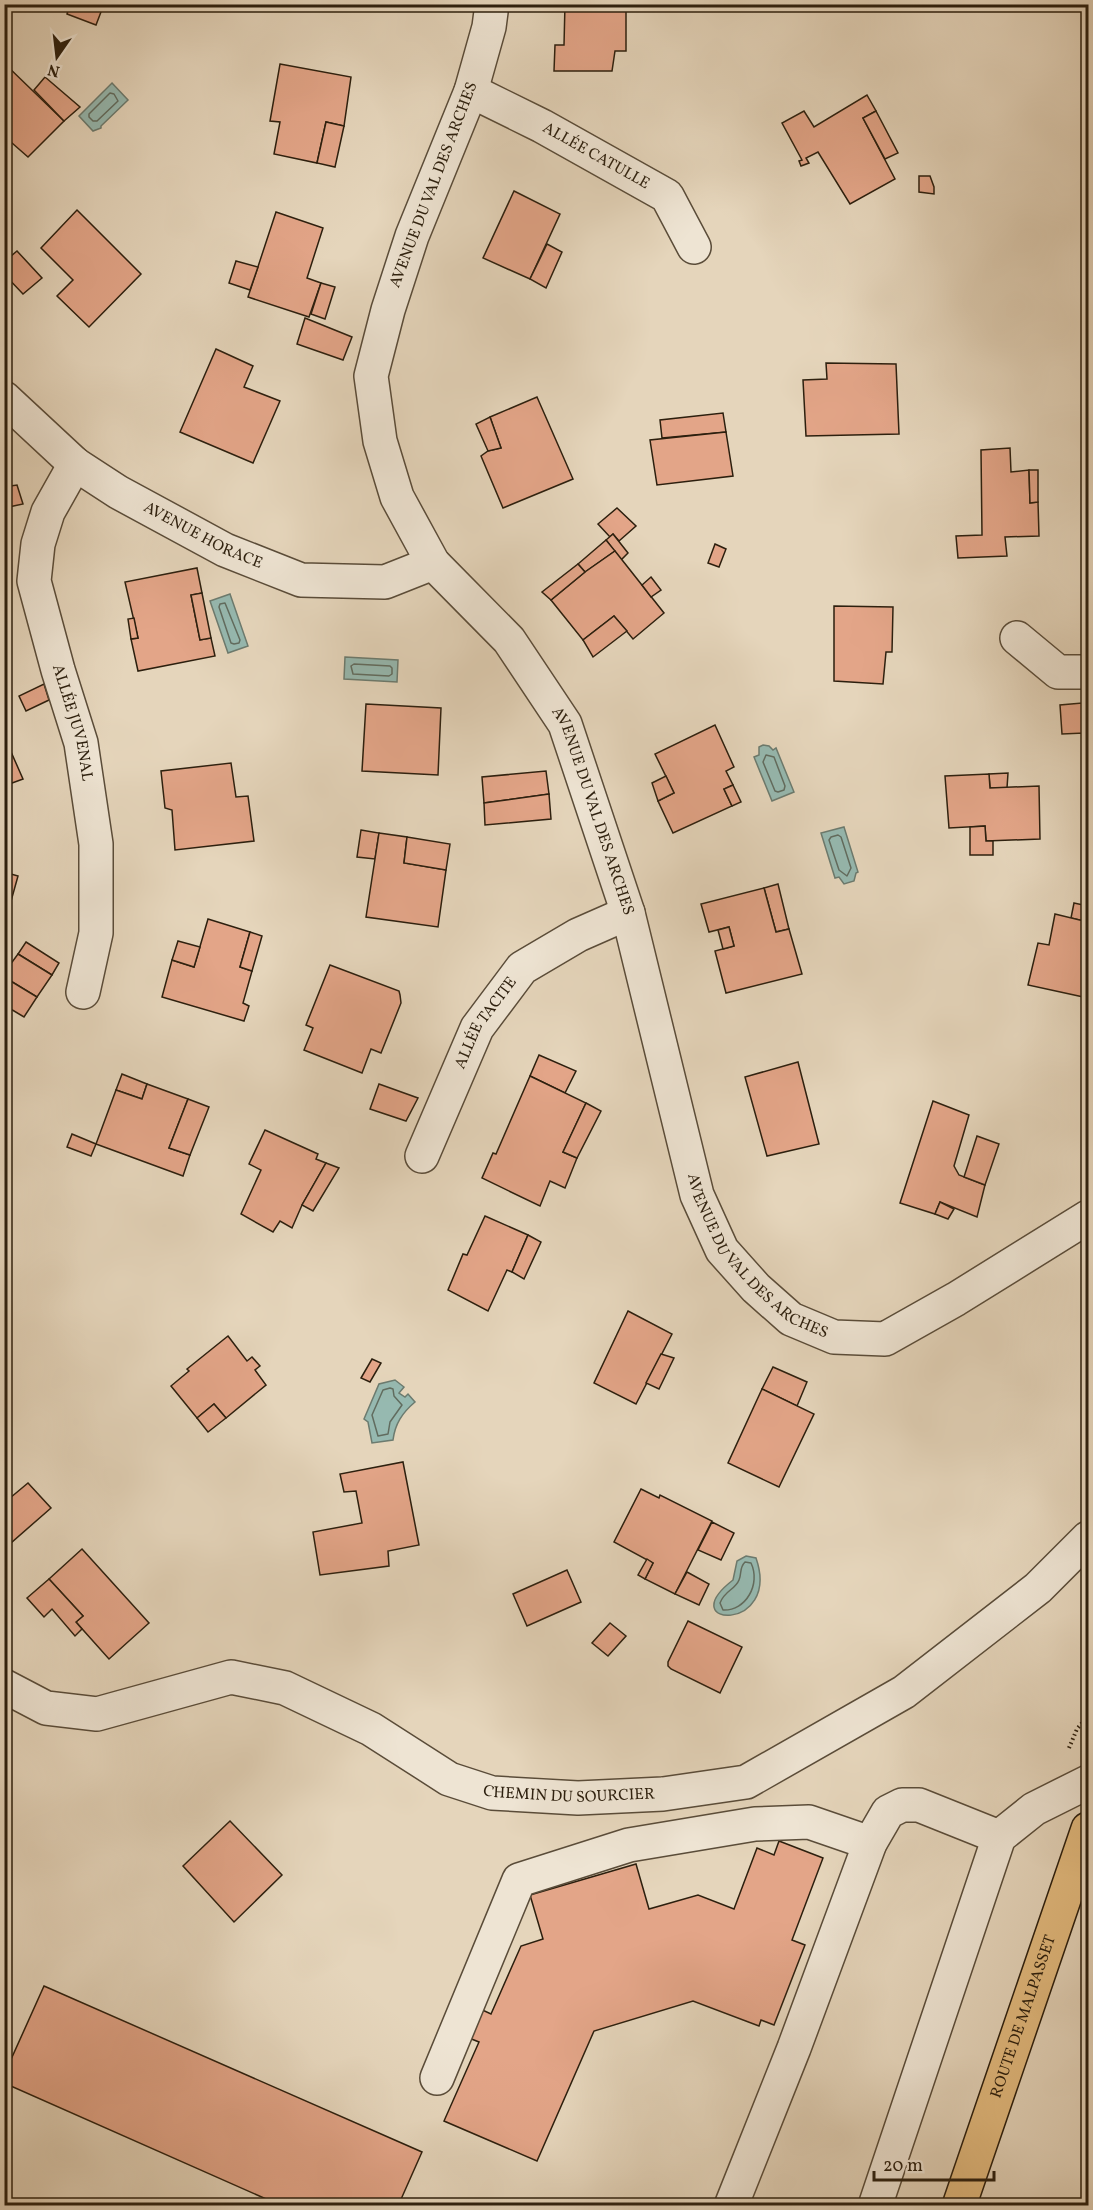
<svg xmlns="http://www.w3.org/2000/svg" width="1093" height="2210" font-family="Vollkorn,serif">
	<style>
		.water { fill: #96b9b0; stroke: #6c7b6f; stroke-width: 1.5 }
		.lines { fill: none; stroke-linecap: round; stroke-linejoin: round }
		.shore { stroke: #616c5f; stroke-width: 1.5 }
		.building { fill: #e3a588; stroke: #2c1f0e; stroke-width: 1.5 }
		.minor-casing { stroke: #5a4c39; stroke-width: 36 }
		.major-casing { stroke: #2c1f0e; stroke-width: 36 }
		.path { stroke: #2c1f0e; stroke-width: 4; stroke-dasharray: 1.5 3; stroke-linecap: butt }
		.minor { stroke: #eee4d3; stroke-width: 33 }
		.major { stroke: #e2ba7e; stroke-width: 33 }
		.labels { text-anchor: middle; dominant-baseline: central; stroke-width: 4.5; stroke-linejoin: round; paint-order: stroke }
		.street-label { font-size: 16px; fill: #2c1f0e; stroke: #eee4d3 }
	</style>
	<rect width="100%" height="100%" fill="#e5d5bb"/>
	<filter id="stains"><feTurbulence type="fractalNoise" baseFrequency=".00333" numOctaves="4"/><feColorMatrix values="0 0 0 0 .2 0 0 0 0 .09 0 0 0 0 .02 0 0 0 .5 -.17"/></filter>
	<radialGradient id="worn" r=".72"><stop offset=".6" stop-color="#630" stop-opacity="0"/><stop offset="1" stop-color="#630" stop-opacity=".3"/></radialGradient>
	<g class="water">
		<polygon points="112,83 128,100 101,126 101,128 93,131 79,116"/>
		<polygon points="230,594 248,646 228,653 210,601"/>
		<polygon points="345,657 398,660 397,682 344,679"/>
		<polygon points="763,745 769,746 773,750 776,748 794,792 772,801 754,757 759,755 759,747"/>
		<polygon points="844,827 858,872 856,873 854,881 844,884 839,877 835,878 821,833"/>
		<path d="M395,1380L404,1387L399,1393L405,1397L408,1394L415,1402C402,1413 395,1424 393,1440L372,1443L368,1422L364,1419L379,1384Z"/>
		<path d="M746,1556L756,1558C782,1633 671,1628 733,1580L737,1561Z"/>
	</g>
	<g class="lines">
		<g class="shore">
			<polygon points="110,93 114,94 118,101 97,121 93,121 89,117 89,114"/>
			<polygon points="225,603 240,640 239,643 234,644 231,643 219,607 220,604"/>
			<polygon points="354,664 390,666 392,668 392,674 389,676 353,674 351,666"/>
			<polygon points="766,755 774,757 785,786 784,790 778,792 775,791 763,762"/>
			<polygon points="838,835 841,837 851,868 847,876 839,870 829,840 831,837"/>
			<polygon points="390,1388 393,1389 394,1396 402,1405 390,1422 388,1434 378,1436 372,1415 383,1390"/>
			<path d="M745,1562L751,1563C761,1584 746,1611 723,1610L720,1603C725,1590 735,1590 739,1580C742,1573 739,1568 745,1562Z"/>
		</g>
	</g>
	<g class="building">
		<polygon points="54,4 104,4 96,25 67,14 68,10"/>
		<polygon points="565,4 626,4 626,51 615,51 612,71 554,71 555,45 564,45"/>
		<polygon points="4,63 64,121 28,157 4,136"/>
		<polygon points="280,64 351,77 344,126 326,122 317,163 274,154 280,122 270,121"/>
		<polygon points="45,77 80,107 64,121 34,90"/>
		<polygon points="867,95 876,111 863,118 895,179 850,204 818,152 806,158 809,163 801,166 799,161 802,160 782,123 804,111 814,127"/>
		<polygon points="876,111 898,153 885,159 863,118"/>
		<polygon points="326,122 344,126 335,167 317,163"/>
		<polygon points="919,176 930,176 934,187 934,194 919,192"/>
		<polygon points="514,191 560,214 530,279 483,258"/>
		<polygon points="77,210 141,274 89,327 57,296 73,280 41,248"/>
		<polygon points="276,212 323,228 307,278 321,283 309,317 248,297"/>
		<polygon points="547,244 562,252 546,288 530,279"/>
		<polygon points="17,251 42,278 23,294 4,274 4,262"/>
		<polygon points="236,261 258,267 250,290 229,283"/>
		<polygon points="321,283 335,287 325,319 311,314"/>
		<polygon points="305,318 352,337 343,360 297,344"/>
		<polygon points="216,349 253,366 244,387 280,401 253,463 180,432"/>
		<polygon points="826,363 896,364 899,434 806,436 803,380 827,379"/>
		<polygon points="537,397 573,479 503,508 481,456 488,451 501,448 490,417"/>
		<polygon points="723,413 726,432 662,438 660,420"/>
		<polygon points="490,417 501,448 488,451 476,424"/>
		<polygon points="726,432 733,476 657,485 650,440"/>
		<polygon points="1010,448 1011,472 1029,470 1030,503 1038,502 1039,536 1005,537 1007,556 958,558 956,536 982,535 981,450"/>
		<polygon points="1029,470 1038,470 1038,502 1030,503"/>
		<polygon points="17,485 23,504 4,508 4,487"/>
		<polygon points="617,508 636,526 619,541 613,534 610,537 598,524"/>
		<polygon points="613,534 628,553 621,560 606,540"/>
		<polygon points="606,540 615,551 585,572 578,564"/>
		<polygon points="715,544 726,549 719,567 708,563"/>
		<polygon points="615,551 664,613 633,639 614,616 583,640 551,600 585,572"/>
		<polygon points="578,564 585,572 551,600 542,592"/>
		<polygon points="197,568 202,593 191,595 200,640 211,638 215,656 138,671 131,639 138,638 125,582"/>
		<polygon points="651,577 661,590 651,597 642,585"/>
		<polygon points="202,593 211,638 200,640 191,595"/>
		<polygon points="834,606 893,607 892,652 886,652 883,684 834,681"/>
		<polygon points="614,616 627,631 593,657 583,640"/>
		<polygon points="134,618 138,638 131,639 128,619"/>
		<polygon points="44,684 49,700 26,711 19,696"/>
		<polygon points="1082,703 1083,723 1088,723 1088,813 1087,813 1084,733 1062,734 1060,705"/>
		<polygon points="366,704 441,708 438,775 362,771"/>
		<polygon points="715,725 734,767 726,771 733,785 724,789 732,806 673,833 658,801 674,793 655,754"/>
		<polygon points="4,736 23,779 4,786"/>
		<polygon points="231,763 236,797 248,796 254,841 175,850 172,810 165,808 161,771"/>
		<polygon points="546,771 549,794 484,803 482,777"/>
		<polygon points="1008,773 1007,788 990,788 989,774"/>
		<polygon points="989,774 990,788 1039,786 1040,839 986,841 985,826 949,828 945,776"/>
		<polygon points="666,776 674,793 658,801 652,783"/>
		<polygon points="733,785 741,802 732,806 724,789"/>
		<polygon points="549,794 551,819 485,825 484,803"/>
		<polygon points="985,826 986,841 993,841 993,855 970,855 970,827"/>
		<polygon points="361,830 379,833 375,859 357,857"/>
		<polygon points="379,833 407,837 404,863 446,870 438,927 366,917"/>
		<polygon points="407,837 450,844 446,870 404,863"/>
		<polygon points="4,872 18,876 8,912 4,910"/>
		<polygon points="778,884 789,929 776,932 764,888"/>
		<polygon points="764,888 776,932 789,929 802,974 726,993 715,951 734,946 729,927 709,932 701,904"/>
		<polygon points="1074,903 1088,906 1088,922 1071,918"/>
		<polygon points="1055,914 1088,922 1088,998 1028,985 1038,943 1049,945"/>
		<polygon points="208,919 250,932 240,967 252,971 243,1003 249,1006 244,1021 162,997 172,960 194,967"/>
		<polygon points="729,927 734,946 723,949 718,930"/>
		<polygon points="250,932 262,936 252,971 240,967"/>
		<polygon points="178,941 200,947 194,967 172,960"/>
		<polygon points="26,942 59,963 52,975 18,954"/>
		<polygon points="18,954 52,975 37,997 4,977 4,973"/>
		<polygon points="330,965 399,991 400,995 401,1003 381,1053 371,1049 362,1073 304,1050 313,1028 306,1025"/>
		<polygon points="4,977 37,997 24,1017 4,1005"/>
		<polygon points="539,1055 576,1071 565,1093 530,1076"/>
		<polygon points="798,1062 819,1144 767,1156 745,1077"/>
		<polygon points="122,1074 147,1084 142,1099 116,1090"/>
		<polygon points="530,1076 586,1103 563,1152 577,1158 565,1188 550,1181 540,1206 482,1178 493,1153 496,1154"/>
		<polygon points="147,1084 188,1099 169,1148 190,1155 183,1176 96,1144 116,1090 142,1099"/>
		<polygon points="379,1084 418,1098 406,1121 370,1109"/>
		<polygon points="188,1099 209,1107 190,1155 169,1148"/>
		<polygon points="933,1101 969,1115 954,1166 959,1175 985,1185 977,1217 940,1202 935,1214 900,1203"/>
		<polygon points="586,1103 601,1111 577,1158 563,1152"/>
		<polygon points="265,1130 318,1154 316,1159 326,1163 302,1205 292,1228 280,1221 273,1232 241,1214 261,1170 249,1164"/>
		<polygon points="72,1134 96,1144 91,1156 67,1147"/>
		<polygon points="977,1136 999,1144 985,1185 964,1177"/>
		<polygon points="326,1163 339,1168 313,1211 302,1205"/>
		<polygon points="940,1202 954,1209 948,1219 935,1214"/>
		<polygon points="485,1216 528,1235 512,1272 507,1270 488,1311 448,1290 463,1254 467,1255"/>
		<polygon points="528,1235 541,1242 524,1279 512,1272"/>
		<polygon points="628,1311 672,1334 636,1404 594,1383"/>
		<polygon points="228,1336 247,1361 252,1357 260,1366 255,1370 266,1385 226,1418 214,1404 197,1418 171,1386 189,1371 187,1369"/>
		<polygon points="661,1354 674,1358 659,1389 646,1383"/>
		<polygon points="372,1359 381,1363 370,1382 361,1378"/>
		<polygon points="773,1367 807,1382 797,1406 762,1389"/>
		<polygon points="762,1389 814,1414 779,1487 728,1463"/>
		<polygon points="214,1404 226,1418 208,1432 197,1418"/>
		<polygon points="403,1462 419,1545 388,1551 389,1566 320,1575 313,1532 362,1523 356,1491 344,1492 340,1474"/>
		<polygon points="28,1483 51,1508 4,1549 4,1503"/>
		<polygon points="641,1489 659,1498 660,1495 712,1521 675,1594 645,1579 653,1563 614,1542"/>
		<polygon points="712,1522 734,1533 721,1560 698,1550"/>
		<polygon points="82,1549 149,1623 109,1659 76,1622 83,1616 49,1579"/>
		<polygon points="647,1559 653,1563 645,1579 638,1575"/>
		<polygon points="567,1570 581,1602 527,1626 513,1594"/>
		<polygon points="687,1572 709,1584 699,1605 675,1594"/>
		<polygon points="49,1579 83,1616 76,1622 82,1629 75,1636 52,1609 44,1617 27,1598"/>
		<polygon points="688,1621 742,1647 720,1693 671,1669 668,1666 668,1662"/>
		<polygon points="610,1623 626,1636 608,1656 592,1643"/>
		<polygon points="230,1821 282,1875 234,1922 183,1866"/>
		<polygon points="779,1841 823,1858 792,1940 805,1945 774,2025 761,2020 759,2026 693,2001 594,2031 537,2161 444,2121 479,2042 464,2036 476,2007 491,2014 521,1946 543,1939 530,1895 636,1864 649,1909 698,1895 734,1909 757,1848 774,1855"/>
		<polygon points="44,1986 422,2152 398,2206 282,2206 4,2083 4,2075"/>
	</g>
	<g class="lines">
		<defs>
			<g id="minor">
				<path id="s1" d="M492,4L489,27L471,91L412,236L388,310L371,376L380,441L397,497L433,563L509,640L565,724L628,913L697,1195L722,1250L756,1288L791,1319L834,1337L885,1339L956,1299L1088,1217"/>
				<path id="s2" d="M471,91L542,126L667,196L694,247"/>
				<path id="s3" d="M4,398L75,464L118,492L225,550L301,580L385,582L433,563"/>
				<path id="s4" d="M75,464L48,512L38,544L34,581L58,670L81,743L96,844V933L83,992"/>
				<polyline points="1017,638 1058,672 1088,672"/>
				<path id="s5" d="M422,1156L477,1028L522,968L578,935L628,913"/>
				<path id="s6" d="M4,1686L46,1708L97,1714L231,1677L285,1688L371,1729L449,1779L492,1793L578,1798L663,1794L746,1782L904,1692L1038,1588L1088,1538"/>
				<polyline points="437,2078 519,1880 629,1845 755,1824 809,1822 870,1843"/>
				<polyline points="731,2206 794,2048 870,1843 888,1812 902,1805 919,1805 999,1837"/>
				<polyline points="875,2206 999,1837 1034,1809 1088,1782"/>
			</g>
			<g id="major">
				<path id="s7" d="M959,2206L1088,1829"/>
			</g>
		</defs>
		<use href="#minor" class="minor-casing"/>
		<use href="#major" class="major-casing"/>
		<polyline class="path" points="1069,1748 1077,1729 1088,1716"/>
		<use href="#minor" class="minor"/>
		<use href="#major" class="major"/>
	</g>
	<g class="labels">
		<g class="street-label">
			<text stroke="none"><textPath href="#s2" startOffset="141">ALLÉE CATULLE</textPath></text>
			<text transform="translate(434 185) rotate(-69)">AVENUE DU VAL DES ARCHES</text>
			<text stroke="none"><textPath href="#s3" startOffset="244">AVENUE HORACE</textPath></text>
			<text stroke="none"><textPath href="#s4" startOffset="273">ALLÉE JUVENAL</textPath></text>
			<text stroke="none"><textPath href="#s1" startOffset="892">AVENUE DU VAL DES ARCHES</textPath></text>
			<text stroke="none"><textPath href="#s5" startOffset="148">ALLÉE TACITE</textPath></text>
			<text stroke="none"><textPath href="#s1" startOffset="1378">AVENUE DU VAL DES ARCHES</textPath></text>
			<text stroke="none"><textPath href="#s6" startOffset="603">CHEMIN DU SOURCIER</textPath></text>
			<text stroke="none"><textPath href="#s7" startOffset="200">ROUTE DE MALPASSET</textPath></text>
		</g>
	</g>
	<rect width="1093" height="2210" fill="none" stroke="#e5d5bb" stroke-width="24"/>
	<rect x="6" y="6" width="1081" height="2198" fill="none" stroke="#2c1f0e" stroke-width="3"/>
	<rect x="12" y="12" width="1069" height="2186" fill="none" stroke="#2c1f0e" stroke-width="1.5"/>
	<g transform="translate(57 57) rotate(194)" stroke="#eee4d3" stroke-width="4.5" paint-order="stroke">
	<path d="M0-4.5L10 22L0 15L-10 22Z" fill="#2c1f0e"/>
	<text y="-9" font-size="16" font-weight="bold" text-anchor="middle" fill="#2c1f0e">N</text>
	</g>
	<path d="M874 2171v9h120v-9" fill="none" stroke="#2c1f0e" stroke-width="3"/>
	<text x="883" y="2171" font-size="18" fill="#2c1f0e" stroke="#eee4d3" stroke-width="4.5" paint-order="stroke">20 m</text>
	<rect width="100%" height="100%" filter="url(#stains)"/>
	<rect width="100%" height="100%" fill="url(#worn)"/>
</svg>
